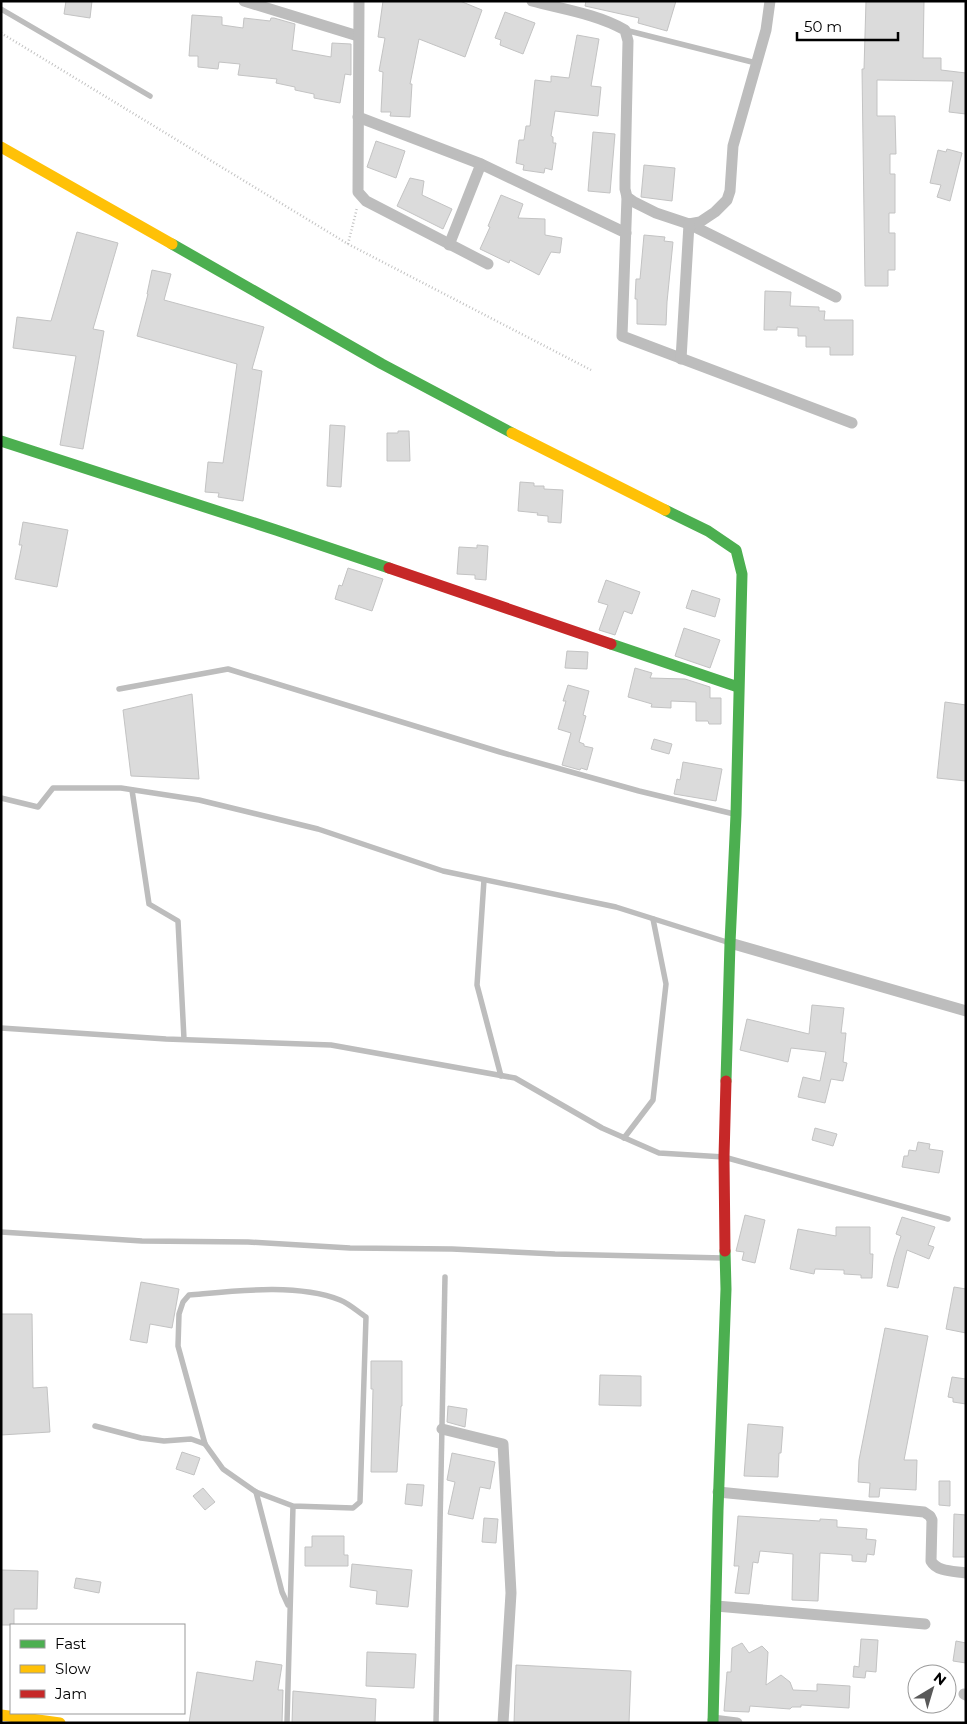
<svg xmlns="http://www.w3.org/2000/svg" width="967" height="1724" font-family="Montserrat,sans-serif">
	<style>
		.building { fill: #dbdbdb; stroke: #c3c3c3 }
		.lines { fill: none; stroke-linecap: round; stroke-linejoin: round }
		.path { stroke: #c2c2c2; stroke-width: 2.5; stroke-dasharray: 1 2.5; stroke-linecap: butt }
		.lane { stroke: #bdbdbd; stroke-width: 5.5 }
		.street { stroke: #bdbdbd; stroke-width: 11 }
		.fast { stroke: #4caf50; stroke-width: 11 }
		.slow { stroke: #ffc107; stroke-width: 11 }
		.jam { stroke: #c62828; stroke-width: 11 }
	</style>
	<rect width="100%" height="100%" fill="#fff"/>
	<g class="building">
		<polygon points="66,1 92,1 90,18 64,14"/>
		<polygon points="383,1 460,1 482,10 465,57 419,39 410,84 412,84 410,117 390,116 391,112 381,112 383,72 379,71 385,38 378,37"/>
		<polygon points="586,1 676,1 667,31 638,23 639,18 585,6"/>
		<polygon points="866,1 924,1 923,58 941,58 941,70 966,73 966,114 949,112 953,81 877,80 877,116 895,116 896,154 890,154 890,174 895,174 895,213 889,213 889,233 895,233 895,270 888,270 888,286 865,286 862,69 864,69"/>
		<polygon points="505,12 535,23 523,54 500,45 501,40 495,38"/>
		<polygon points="192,15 222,17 222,25 243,28 244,18 270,21 271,18 274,18 295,24 292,50 331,57 332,43 351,44 351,75 345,74 340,103 314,98 314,94 295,90 295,87 276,83 277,79 238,75 240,64 219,62 218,69 198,67 198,56 189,56"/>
		<polygon points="577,35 599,39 591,86 601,87 598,116 555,111 551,136 553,137 553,143 556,143 552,170 545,168 544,173 523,170 524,165 516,163 519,140 524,140 526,126 530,126 535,80 551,82 551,76 569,78"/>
		<polygon points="593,132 615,134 610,193 588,191"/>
		<polygon points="376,141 405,151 396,178 367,167"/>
		<polygon points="947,149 962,153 950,201 937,197 941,185 930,183 938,150 946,152"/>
		<polygon points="644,165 675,168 672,201 641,197"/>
		<polygon points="410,178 424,181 422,195 452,209 443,229 397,206"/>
		<polygon points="501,195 523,204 518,218 545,219 545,235 562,238 560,253 551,252 539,275 510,260 509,263 480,249 490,227 488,226"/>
		<polygon points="77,232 118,243 93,329 104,331 83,449 60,445 76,356 13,348 17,317 51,321"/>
		<polygon points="644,235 665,237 664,241 673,242 667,302 666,325 637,324 637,299 635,299 636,279 640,279"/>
		<polygon points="152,270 171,274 164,300 264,327 252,369 262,371 243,501 218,497 219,493 205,492 208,462 223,463 237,364 137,336 148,294 147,294"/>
		<polygon points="765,291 791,292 790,306 819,307 819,311 825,311 824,320 853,320 853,355 830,355 830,347 806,347 806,336 798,336 798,328 777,327 777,330 764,330"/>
		<polygon points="330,425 345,426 341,487 327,486"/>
		<polygon points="398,431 409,431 410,461 387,461 387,433 398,433"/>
		<polygon points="520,482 534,483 534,486 544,486 544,489 563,490 561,523 548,522 548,516 537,515 538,513 518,511"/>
		<polygon points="23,522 68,530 57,587 15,579 22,545 19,545"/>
		<polygon points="477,545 488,546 486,580 475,579 475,575 457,574 459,547 477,548"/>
		<polygon points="348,568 383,579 372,611 335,599 339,585 342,586"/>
		<polygon points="606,580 640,592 632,614 624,611 615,635 599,630 608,605 598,602"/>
		<polygon points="692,590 720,599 715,617 686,608"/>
		<polygon points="684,628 720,640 710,668 675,656"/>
		<polygon points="567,651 588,652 587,669 565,668"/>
		<polygon points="635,668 652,673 650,678 685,679 710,687 710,698 721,698 721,724 709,724 708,721 696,721 696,702 671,701 671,708 651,707 652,704 628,697"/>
		<polygon points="568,685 589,691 583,715 586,716 579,742 584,744 584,746 593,748 587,770 581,768 580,770 562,765 571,733 558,729 566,701 563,701"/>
		<polygon points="192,694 199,779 131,776 123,710"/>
		<polygon points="945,702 966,705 966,781 937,778"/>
		<polygon points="654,739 672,744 669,754 651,749"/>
		<polygon points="683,762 722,769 716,801 674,794 677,779 680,780"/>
		<polygon points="812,1005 844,1008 841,1033 846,1033 843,1062 847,1063 843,1081 831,1079 825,1103 798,1097 803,1077 820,1081 826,1052 791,1048 788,1062 740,1050 747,1019 809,1034"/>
		<polygon points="815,1128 837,1134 833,1146 812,1140"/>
		<polygon points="918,1142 930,1144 929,1149 943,1151 939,1173 902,1167 904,1156 908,1156 909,1150 916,1151"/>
		<polygon points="745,1215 765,1220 755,1263 742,1260 744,1252 736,1251"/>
		<polygon points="902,1217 935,1227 928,1245 934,1247 929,1259 907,1250 898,1288 887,1286 894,1258 901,1236 896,1234"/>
		<polygon points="836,1227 870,1227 870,1254 873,1254 872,1278 861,1278 861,1275 844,1274 844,1270 815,1269 814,1274 790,1269 798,1229 836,1236"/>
		<polygon points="141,1282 179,1289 172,1328 150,1324 147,1343 130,1340"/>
		<polygon points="954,1287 966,1289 966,1333 946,1329"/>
		<polygon points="1,1314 32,1314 33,1388 47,1387 50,1432 1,1435"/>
		<polygon points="885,1328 928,1336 904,1460 917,1460 916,1490 880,1488 879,1497 869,1497 870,1483 858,1482 859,1460"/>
		<polygon points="371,1361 402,1361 402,1406 401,1406 397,1472 371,1472 373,1389 371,1389"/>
		<polygon points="600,1375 641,1376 641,1406 599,1405"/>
		<polygon points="952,1377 966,1379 966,1404 953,1402 953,1398 948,1397"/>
		<polygon points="448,1406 467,1409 465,1427 447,1422"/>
		<polygon points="748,1424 783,1427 781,1453 779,1453 778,1477 744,1476"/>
		<polygon points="182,1452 200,1458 194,1475 176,1469"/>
		<polygon points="452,1453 495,1462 490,1489 480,1487 473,1519 448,1514 455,1482 447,1480"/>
		<polygon points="939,1481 950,1481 950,1506 939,1505"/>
		<polygon points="407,1484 424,1485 422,1506 405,1504"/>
		<polygon points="203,1488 215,1502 205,1510 193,1496"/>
		<polygon points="954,1514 966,1515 966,1557 953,1557"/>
		<polygon points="738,1516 820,1521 820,1519 837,1520 837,1527 867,1529 866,1539 876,1540 874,1555 867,1554 866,1562 852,1561 852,1555 820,1553 818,1601 792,1600 793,1554 760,1551 758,1563 753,1562 749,1594 735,1593 739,1566 734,1566"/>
		<polygon points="484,1518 498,1519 496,1543 482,1542"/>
		<polygon points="312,1536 344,1536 344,1555 348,1555 348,1566 305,1566 305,1547 312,1547"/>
		<polygon points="352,1564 412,1570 408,1607 376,1604 377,1591 350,1587"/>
		<polygon points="1,1570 38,1571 37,1609 14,1609 14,1625 1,1625"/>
		<polygon points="76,1578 101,1582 99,1593 74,1588"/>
		<polygon points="861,1639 878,1640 876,1672 866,1671 865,1678 853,1677 854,1666 859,1667"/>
		<polygon points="956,1641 966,1643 966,1663 953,1661"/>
		<polygon points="742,1643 749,1653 762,1646 768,1652 766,1685 781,1675 790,1682 793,1690 817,1691 817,1684 850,1686 849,1708 801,1705 801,1707 792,1707 790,1709 750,1706 749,1712 724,1711 727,1672 731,1672 732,1648"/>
		<polygon points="367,1652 416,1654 414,1688 366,1686"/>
		<polygon points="256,1661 282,1665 278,1690 283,1690 282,1723 189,1723 197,1672 253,1681"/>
		<polygon points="516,1665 631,1671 629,1723 514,1723"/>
		<polygon points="293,1691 376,1699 375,1723 292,1723"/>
	</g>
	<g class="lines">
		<g class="path">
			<polyline points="1,33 348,244 591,370"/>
			<polyline points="348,244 357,208"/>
		</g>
		<g class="lane">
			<polyline points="1,9 150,96"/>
			<polyline points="625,30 756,63"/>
			<polyline points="119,689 228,669 500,752 639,791 734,814"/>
			<polyline points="132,790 149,904 178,921 184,1039"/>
			<polyline points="1,798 38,807 53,788 121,788 199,800 318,829 443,871 616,907 730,943"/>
			<polyline points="484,880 477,985 501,1076"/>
			<polyline points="1,1028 166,1039 331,1045 515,1078 602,1128 659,1153 724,1157 948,1219"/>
			<polyline points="624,1138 653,1100 666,984 653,919"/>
			<polyline points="1,1232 142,1241 248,1242 350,1248 452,1249 555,1254 723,1258"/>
			<polyline points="95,1426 141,1438 164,1441 191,1439 205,1444"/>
			<polyline points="256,1492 282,1592 288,1605"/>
			<path d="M287,1723L293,1506L353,1508L360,1502L366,1317C358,1312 350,1304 340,1300C296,1283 235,1291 189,1295L183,1302L179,1314L178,1346L205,1444L223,1469L256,1492L293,1506"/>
			<polyline points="436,1723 445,1277"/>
		</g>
		<g class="street">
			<polyline points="244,1 358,36"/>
			<polyline points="359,1 358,192 366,201 488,264"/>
			<path d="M532,1C562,9 597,14 625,30L628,41L625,177V189L627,197L634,202L656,213L689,224L836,297"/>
			<polyline points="358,117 481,164 626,233"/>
			<polyline points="627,197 622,336 852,423"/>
			<polyline points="689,224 700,222 715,212 727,200 730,191 733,146 766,30 770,1"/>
			<polyline points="449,245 481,164"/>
			<polyline points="681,359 689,224"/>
			<polyline points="730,943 966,1011"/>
			<polyline points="442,1429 503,1444 511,1593 503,1723"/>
			<path d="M718,1492L924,1512L930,1516L932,1520L931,1561C937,1572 954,1571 966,1573"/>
			<polyline points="716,1606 925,1624"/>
			<polyline points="964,1694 966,1695"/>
			<polyline points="713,1720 737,1723"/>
		</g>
		<g class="fast">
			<polyline points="172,244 382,364 512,433"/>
			<polyline points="1,441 276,530 389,568"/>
			<polyline points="665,510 708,531 736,550 742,574 736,815 730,943 726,1081"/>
			<polyline points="611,644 738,687"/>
			<polyline points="713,1723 718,1510 726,1289 725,1251"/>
		</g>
		<g class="slow">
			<polyline points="1,147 172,244"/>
			<polyline points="512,433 665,510"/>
			<polyline points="1,1715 60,1723"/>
		</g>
		<g class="jam">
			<polyline points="389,568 611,644"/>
			<polyline points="725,1251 724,1157 726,1081"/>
		</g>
	</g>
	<rect width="967" height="1724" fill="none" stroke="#000000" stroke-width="5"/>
	<rect x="10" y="1624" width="175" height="90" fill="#ffffff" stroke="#999999"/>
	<rect x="20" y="1640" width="25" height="8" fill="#4caf50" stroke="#999999"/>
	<text x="55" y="1649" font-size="15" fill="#000000">Fast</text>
	<rect x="20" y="1665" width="25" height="8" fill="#ffc107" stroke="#999999"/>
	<text x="55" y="1674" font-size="15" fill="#000000">Slow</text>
	<rect x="20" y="1690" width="25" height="8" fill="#c62828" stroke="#999999"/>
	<text x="55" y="1699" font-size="15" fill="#000000">Jam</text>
	<g transform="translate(932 1689) rotate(38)"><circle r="24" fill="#ffffff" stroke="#999999"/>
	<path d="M0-4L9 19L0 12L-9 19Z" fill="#595959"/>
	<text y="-8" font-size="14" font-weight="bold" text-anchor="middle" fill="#000000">N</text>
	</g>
	<path d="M797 32v8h101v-8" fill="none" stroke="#000000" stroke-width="2.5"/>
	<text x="804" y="32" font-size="15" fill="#000000" stroke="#ffffff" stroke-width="4" paint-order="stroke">50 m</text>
</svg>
